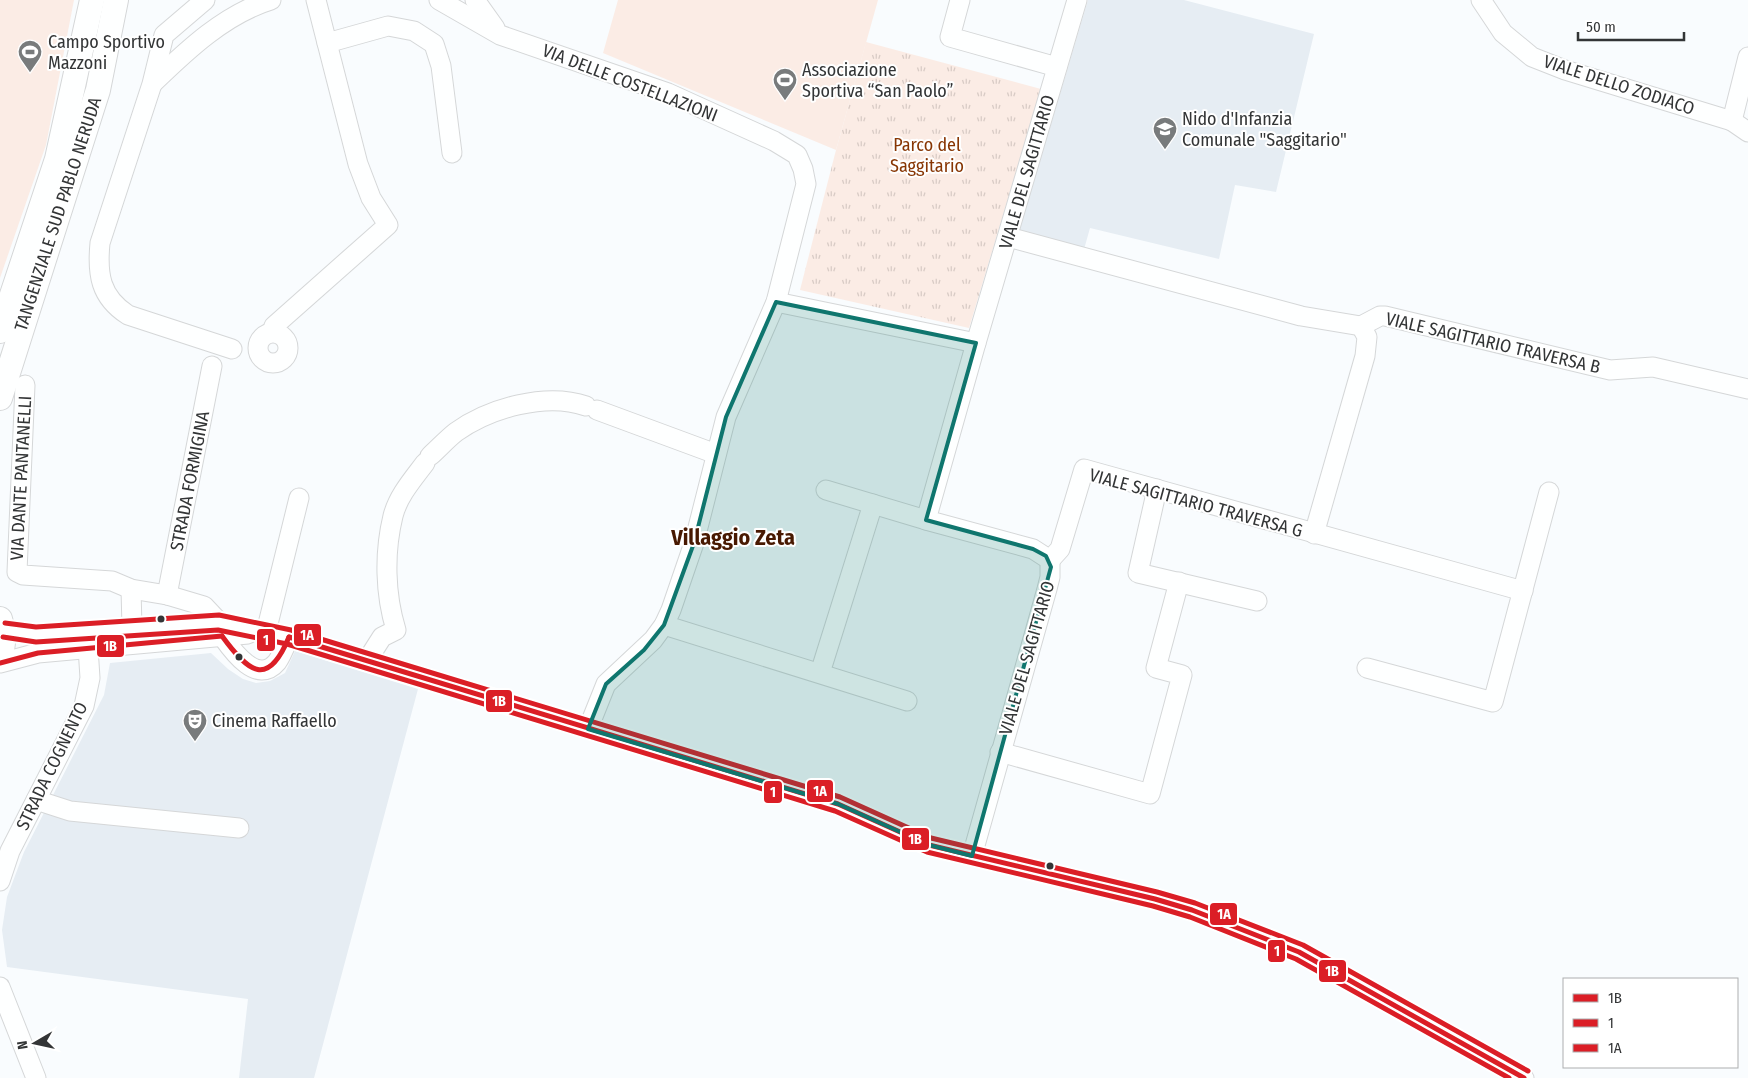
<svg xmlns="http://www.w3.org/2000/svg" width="1748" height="1078" font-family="'Fira Sans Condensed',sans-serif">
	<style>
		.built { fill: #e6edf3 }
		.park { fill: url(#park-tufts) }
		.pitch { fill: #fbece5 }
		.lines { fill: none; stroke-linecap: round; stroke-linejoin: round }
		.minor-casing { stroke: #d5d7d8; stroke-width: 21 }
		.major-casing { stroke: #d5d7d8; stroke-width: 26 }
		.minor { stroke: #feffff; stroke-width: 19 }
		.major { stroke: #feffff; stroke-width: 24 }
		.bus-1-casing { stroke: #fff; stroke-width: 9 }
		.bus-2-casing { stroke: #fff; stroke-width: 9 }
		.bus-3-casing { stroke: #fff; stroke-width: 9 }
		.bus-1 { stroke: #db1e26; stroke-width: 5 }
		.bus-2 { stroke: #db1e26; stroke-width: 5 }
		.bus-3 { stroke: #db1e26; stroke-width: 5 }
		.marked { fill: #0f766e; fill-opacity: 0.2; stroke: #0f766e; stroke-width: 4; stroke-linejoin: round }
		.bus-dot { fill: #333536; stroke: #fff; stroke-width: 2 }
		.labels { text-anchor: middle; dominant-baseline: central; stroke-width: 4; stroke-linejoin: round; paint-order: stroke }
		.poi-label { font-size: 18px; fill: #333536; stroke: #fff; text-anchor: start }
		.street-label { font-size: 18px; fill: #333536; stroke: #fff }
		.park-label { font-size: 18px; fill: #873604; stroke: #fff }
		.district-label { font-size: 22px; font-weight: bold; fill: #481901; stroke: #fff }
		.line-badge { stroke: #fff; stroke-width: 2 }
		.badge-label { font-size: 14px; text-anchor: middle; font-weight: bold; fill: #fff }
	</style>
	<defs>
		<pattern id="park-tufts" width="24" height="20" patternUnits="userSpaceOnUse" patternTransform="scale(1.25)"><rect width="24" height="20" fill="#fbece5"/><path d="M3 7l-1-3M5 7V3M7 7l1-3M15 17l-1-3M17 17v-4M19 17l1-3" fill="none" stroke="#d8cbc5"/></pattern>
	</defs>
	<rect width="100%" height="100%" fill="#f9fcfe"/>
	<g class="built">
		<polygon points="1088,0 1184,0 1314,34 1276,192 1235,185 1219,259 1090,228 1083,253 1018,235"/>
		<polygon points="295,651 418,689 314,1078 239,1078 248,999 7,967 2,930 7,897 24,852 104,695 110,663 211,653 228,669 243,679 256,683 270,681 285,673"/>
	</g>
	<polygon class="park" points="866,42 1041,89 969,328 800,290 836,150"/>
	<g class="pitch">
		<polygon points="0,0 74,0 46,145 0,278"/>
		<polygon points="618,0 878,0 836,150 603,53"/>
	</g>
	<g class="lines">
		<defs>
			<g id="minor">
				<path d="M205,0L164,35L152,84L100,243C97,274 100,297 128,315L232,349"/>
				<polyline points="439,0 500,35 668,93 774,141 797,155 803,169 806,184 776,302 726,417 694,543 671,610 664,625 653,640 606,684 588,729"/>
				<polyline points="475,0 495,28"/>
				<polyline points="960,0 950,37 1057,67"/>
				<polyline points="1481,0 1503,33 1532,57 1565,70 1732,121 1748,132"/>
				<polyline points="327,43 388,26 414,31 434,44 441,66 452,153"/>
				<path d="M153,83C187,50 225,14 271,0"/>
				<polyline points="1732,121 1748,57"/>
				<polyline points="1008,237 1301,316 1361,326 1380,316 1385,316 1610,370 1653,367 1748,389"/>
				<polyline points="776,302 976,343"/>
				<polyline points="272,332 274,326 388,225 371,198 358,164 316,0"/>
				<circle cx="273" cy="348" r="15"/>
				<polyline points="25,385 17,572 23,575 112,581 131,589 167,595 204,606 219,622"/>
				<polyline points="597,410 716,454"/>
				<path d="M430,456C439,448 447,439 456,432C490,408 546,392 586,406"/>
				<polyline points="1157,489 1138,573 1257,601"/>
				<polyline points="826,490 926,520"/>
				<polyline points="1314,534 1365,356 1367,337 1361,326"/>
				<polyline points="1050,560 1060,549 1084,469 1523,591"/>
				<polyline points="131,589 132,628"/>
				<polyline points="167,595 212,366"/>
				<polyline points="664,625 907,701"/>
				<polyline points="4,630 36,635 61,634 219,622 289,637 838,804 929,845 1155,899 1192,910 1299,952 1524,1078"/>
				<polyline points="266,632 299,498"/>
				<path d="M222,636C232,650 257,686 277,662C282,655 286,644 289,637"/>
				<path d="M368,659L382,637L396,630C385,594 384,553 393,516C398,496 413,479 425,463"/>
				<polyline points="0,663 38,653 248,634"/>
				<polyline points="1367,668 1493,702 1549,492"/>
				<polyline points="820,673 873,504"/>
				<polyline points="1000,752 1150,794 1182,675 1156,668 1179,582"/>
				<polyline points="36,800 70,811 239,828"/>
				<polyline points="972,856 1047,589 1050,577 1050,560 1033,549 926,520 976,343 1077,0"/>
				<polyline points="0,881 10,851 84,706 90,678 87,632"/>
				<polyline points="0,987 36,1078"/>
			</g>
			<g id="major">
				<polyline points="0,331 57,159 92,0"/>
				<polyline points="0,398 98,90 116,0"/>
				<path d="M0,619C4,632 5,643 0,656"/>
			</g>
		</defs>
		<use href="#minor" class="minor-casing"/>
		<use href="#major" class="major-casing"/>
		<use href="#minor" class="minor"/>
		<use href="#major" class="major"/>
		<defs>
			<g id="bus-1">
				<path d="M222,636C249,673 268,688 289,637"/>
				<polyline points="289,637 838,804 929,845 1155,899 1192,910 1299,952 1524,1078"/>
				<polyline points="0,663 38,653 222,636"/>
			</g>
			<polyline id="bus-2" points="3,637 36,642 218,630 287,644 835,811 927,852 1153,906 1190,917 1296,959 1509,1078"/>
			<polyline id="bus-3" points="5,623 36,627 219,615 291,630 840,797 931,838 1157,892 1195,903 1303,945 1528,1071"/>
		</defs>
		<use href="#bus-1" class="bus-1-casing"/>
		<use href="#bus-2" class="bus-2-casing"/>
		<use href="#bus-3" class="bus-3-casing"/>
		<use href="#bus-1" class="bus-1"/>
		<use href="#bus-2" class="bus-2"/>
		<use href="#bus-3" class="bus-3"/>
	</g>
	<path class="marked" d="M776,302L976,343L926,520L1033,549L1046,556L1051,567L972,856L929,845L838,804L588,729L606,684L644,650L664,625L694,543L726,417Z"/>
	<defs>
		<symbol id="stadium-pin" viewBox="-11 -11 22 30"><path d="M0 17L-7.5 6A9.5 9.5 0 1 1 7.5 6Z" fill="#787b7c" stroke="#fff"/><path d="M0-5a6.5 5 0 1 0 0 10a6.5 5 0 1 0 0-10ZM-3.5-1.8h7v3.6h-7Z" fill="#fff"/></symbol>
		<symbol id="school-pin" viewBox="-11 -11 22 30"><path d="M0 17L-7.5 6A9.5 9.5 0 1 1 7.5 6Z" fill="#787b7c" stroke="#fff"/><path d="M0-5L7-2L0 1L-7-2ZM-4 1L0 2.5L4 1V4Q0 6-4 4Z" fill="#fff"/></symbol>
		<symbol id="theatre-pin" viewBox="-11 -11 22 30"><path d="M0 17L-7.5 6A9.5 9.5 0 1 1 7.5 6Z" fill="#787b7c" stroke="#fff"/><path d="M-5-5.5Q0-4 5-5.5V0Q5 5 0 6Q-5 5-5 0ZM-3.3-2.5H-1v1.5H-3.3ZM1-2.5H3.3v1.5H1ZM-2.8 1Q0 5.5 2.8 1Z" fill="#fff"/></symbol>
	</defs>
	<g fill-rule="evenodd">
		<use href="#stadium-pin" x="16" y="38" width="28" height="38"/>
		<use href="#stadium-pin" x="771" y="66" width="28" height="38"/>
		<use href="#school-pin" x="1151" y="115" width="28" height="38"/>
		<use href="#theatre-pin" x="181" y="707" width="28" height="38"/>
	</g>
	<g class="bus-dot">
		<circle cx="161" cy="619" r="4.5"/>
		<circle cx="239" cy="657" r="4.5"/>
		<circle cx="1050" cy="866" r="4.5"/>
	</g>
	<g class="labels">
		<g class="poi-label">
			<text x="48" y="42">Campo Sportivo<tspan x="48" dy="21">Mazzoni</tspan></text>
			<text x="802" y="70">Associazione<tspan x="802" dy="21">Sportiva “San Paolo”</tspan></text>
			<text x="1182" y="119">Nido d'Infanzia<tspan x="1182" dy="21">Comunale "Saggitario"</tspan></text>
			<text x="212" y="721">Cinema Raffaello</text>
		</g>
		<g class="street-label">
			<text transform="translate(630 83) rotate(21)">VIA DELLE COSTELLAZIONI</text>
			<text transform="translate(1619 85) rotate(18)">VIALE DELLO ZODIACO</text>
			<text transform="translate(1027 172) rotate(-74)">VIALE DEL SAGITTARIO</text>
			<text transform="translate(58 214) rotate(-72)">TANGENZIALE SUD PABLO NERUDA</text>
			<text transform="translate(1493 343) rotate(13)">VIALE SAGITTARIO TRAVERSA B</text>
			<text transform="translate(21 478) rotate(-87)">VIA DANTE PANTANELLI</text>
			<text transform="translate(190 481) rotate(-79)">STRADA FORMIGINA</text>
			<text transform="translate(1196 503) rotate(15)">VIALE SAGITTARIO TRAVERSA G</text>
			<text transform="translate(1027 658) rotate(-74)">VIALE DEL SAGITTARIO</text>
			<text transform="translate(52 766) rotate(-64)">STRADA COGNENTO</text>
		</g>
		<g class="park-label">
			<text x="927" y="145">Parco del<tspan x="927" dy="21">Saggitario</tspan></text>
		</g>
		<g class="district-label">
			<text x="733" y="537">Villaggio Zeta</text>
		</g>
	</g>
	<g class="line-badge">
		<rect x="293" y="623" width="29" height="24" rx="5" fill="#db1e26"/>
		<rect x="256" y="628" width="20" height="24" rx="5" fill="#db1e26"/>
		<rect x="96" y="634" width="29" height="24" rx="5" fill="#db1e26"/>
		<rect x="485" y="689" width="28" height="24" rx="5" fill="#db1e26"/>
		<rect x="806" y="779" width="28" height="24" rx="5" fill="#db1e26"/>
		<rect x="763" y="780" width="20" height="24" rx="5" fill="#db1e26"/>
		<rect x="901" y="827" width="29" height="24" rx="5" fill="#db1e26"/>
		<rect x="1209" y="902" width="29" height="24" rx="5" fill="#db1e26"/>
		<rect x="1267" y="939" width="19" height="24" rx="5" fill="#db1e26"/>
		<rect x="1318" y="959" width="29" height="24" rx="5" fill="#db1e26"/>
	</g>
	<g class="badge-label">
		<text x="307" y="640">1A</text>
		<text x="266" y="645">1</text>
		<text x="110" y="651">1B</text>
		<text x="499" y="706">1B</text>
		<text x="820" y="796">1A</text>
		<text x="773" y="797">1</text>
		<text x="915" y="844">1B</text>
		<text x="1224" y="919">1A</text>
		<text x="1277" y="956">1</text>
		<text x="1332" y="976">1B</text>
	</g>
	<rect x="1563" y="978" width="175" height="90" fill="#ffffff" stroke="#adaeaf"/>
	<rect x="1573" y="994" width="25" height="8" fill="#db1e26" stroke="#adaeaf"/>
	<text x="1608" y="1003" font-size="15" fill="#333536">1B</text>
	<rect x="1573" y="1019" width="25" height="8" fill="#db1e26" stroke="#adaeaf"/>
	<text x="1608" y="1028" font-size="15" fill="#333536">1</text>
	<rect x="1573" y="1044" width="25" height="8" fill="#db1e26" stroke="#adaeaf"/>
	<text x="1608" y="1053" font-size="15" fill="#333536">1A</text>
	<g transform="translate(35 1043) rotate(261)" stroke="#ffffff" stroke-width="4" paint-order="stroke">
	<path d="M0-4L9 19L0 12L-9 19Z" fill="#333536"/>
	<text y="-8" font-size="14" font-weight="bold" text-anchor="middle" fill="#333536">N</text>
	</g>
	<path d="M1578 32v8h106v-8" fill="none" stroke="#333536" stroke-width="2.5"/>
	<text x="1586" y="32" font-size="15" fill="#333536" stroke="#ffffff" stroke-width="4" paint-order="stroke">50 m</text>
</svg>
